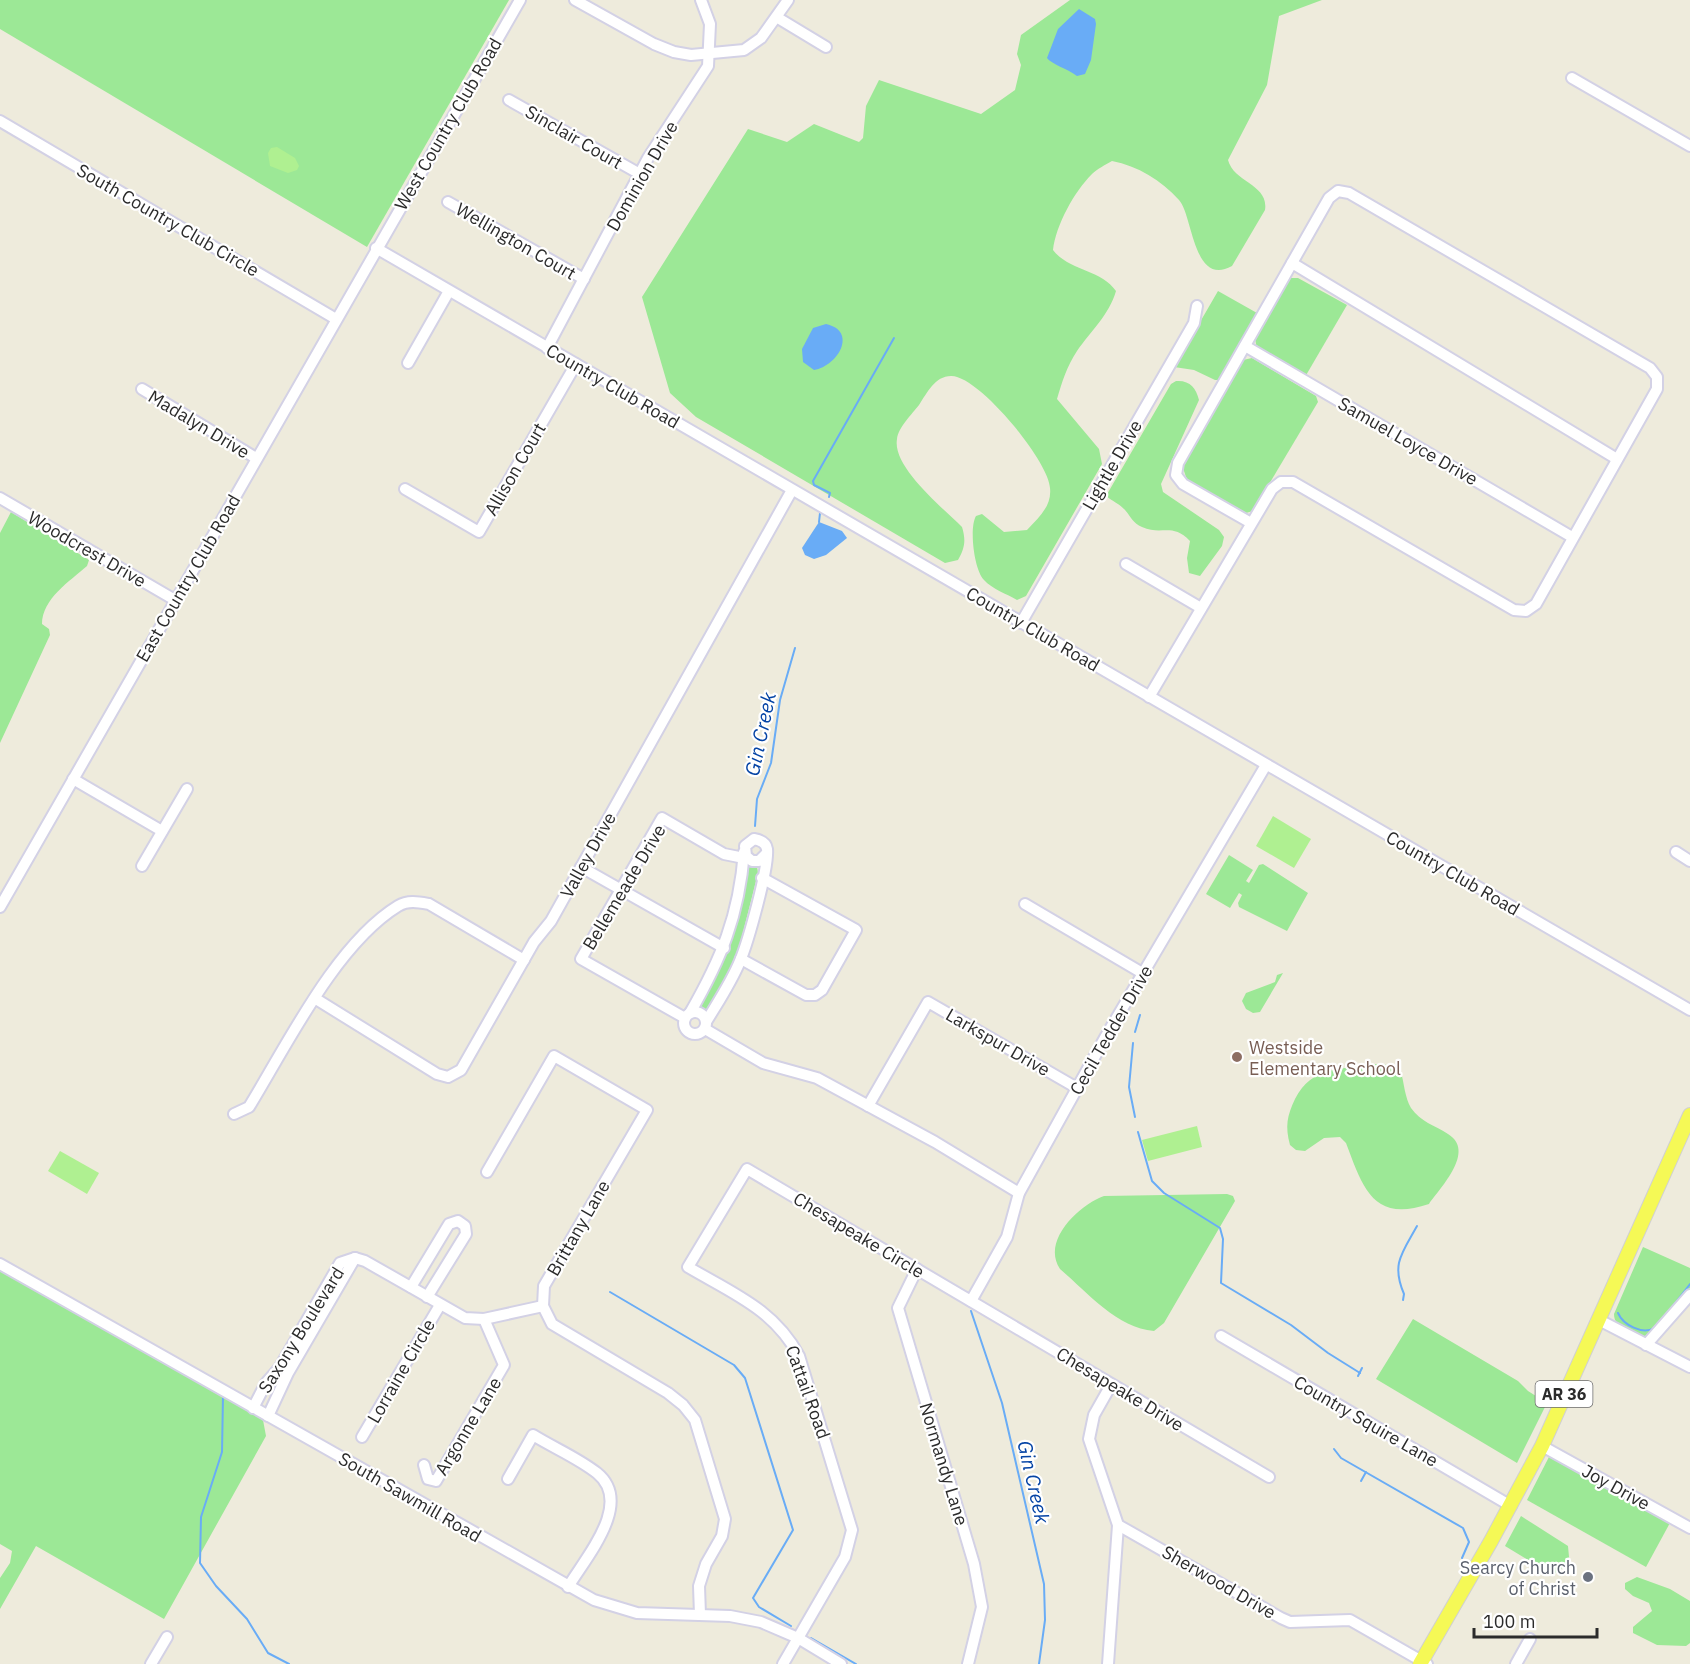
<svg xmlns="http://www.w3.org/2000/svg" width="1690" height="1664" font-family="'IBM Plex Sans',sans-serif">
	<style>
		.green { fill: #9ce896 }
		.pitch { fill: #aff091 }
		.water { fill: #69acf6 }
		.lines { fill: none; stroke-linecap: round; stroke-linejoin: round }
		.stream { stroke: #69acf6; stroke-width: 2 }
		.minor-casing { stroke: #d3d1e5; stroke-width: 14 }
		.major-casing { stroke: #d0d0d0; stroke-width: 16 }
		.minor { stroke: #fff; stroke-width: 10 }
		.major { stroke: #f5f956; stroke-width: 14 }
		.education-dot { fill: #8d6e63; stroke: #fff; stroke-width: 2 }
		.worship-dot { fill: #6b7280; stroke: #fff; stroke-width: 2 }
		.labels { text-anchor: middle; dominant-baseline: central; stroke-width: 4.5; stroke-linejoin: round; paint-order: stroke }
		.shield { fill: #fff; stroke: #6b6b6b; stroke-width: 1.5 }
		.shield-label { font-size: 16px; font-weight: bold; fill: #2b2b2b }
		.street-label { font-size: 18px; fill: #2b2b2b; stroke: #fff }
		.education-label { font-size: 18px; fill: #785e54; stroke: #fff; text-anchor: start }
		.worship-label { font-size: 18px; fill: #5b616d; stroke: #fff; text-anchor: end }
		.water-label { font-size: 20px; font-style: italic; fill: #0544a5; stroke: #fff }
	</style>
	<rect width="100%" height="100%" fill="#eeebdc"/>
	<g class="green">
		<polygon points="0,0 509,0 367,247 0,29"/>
		<path d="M1070,0H1322L1279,16L1267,85L1228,160C1234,183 1269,184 1265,210L1232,266C1193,288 1193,215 1179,200C1161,180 1138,166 1112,161C1105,165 1097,169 1092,174C1074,192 1056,225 1053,250C1069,271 1101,269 1116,291C1109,315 1091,331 1077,351C1067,366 1062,382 1057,399L1099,449L1102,464L1026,596L1017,600C1007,594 992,589 984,580C974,570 969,528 976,516L982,514L1004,532L1027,530C1039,517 1052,506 1050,488C1049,461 978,375 951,376C935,376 927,393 919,405C912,414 898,428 897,439C892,467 942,507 962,527C966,540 965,548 958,560L945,563L696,417L670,393L642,297L748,129L787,142L814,124L859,142L863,138L866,106L879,80L981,114L1015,90L1021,65L1017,54L1021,35Z"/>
		<polygon points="1289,278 1298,278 1347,305 1305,377 1257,350 1255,338"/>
		<polygon points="1218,291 1257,313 1219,380 1215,380 1194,370 1174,367"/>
		<polygon points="1252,358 1316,396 1318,402 1253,511 1246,513 1187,480 1182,465 1243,360"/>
		<path d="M1176,381C1190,380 1196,388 1199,400L1161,484L1163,492L1219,530L1224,537L1222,546L1200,576L1189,573L1187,558L1190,541C1172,522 1162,536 1142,527C1133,523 1131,517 1125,510C1120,504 1112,501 1106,496L1171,384Z"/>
		<path d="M11,512L89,560L87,566C70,581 42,599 42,624L49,629L50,635L0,743V533Z"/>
		<polygon points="1229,855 1253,870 1246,881 1249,883 1259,865 1263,864 1308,893 1287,931 1239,907 1238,903 1242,895 1239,893 1230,908 1206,894"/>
		<polygon points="753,865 757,867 758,873 736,960 707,1011 703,1011 700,1004 725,955 737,921 748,868"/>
		<polygon points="1283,973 1260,1012 1253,1013 1246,1009 1242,1001 1246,993 1275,982 1277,975"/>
		<path d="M1373,1064H1384L1401,1072C1404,1083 1405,1098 1411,1108C1421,1122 1434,1125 1448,1134C1476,1151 1441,1187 1429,1204C1373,1223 1363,1188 1346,1143L1340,1137L1324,1138L1305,1151L1296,1150L1290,1145C1285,1126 1287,1116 1295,1099C1312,1066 1339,1070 1373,1064Z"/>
		<path d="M1227,1194L1233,1196L1235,1201L1164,1323L1154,1331C1117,1328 1087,1292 1060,1269C1041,1241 1079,1205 1104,1196Z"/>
		<path d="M1643,1247L1690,1268V1292L1653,1335L1644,1338C1633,1333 1614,1329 1614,1314Z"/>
		<polygon points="0,1270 263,1420 266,1436 164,1619 36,1546 0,1609 0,1578 10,1563 12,1551 0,1544"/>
		<polygon points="1413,1319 1518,1381 1528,1391 1547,1403 1517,1463 1376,1379"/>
		<polygon points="1551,1453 1671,1521 1646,1567 1527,1500"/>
		<polygon points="1521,1516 1568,1546 1569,1557 1560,1571 1551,1574 1505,1546"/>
		<polygon points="1637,1577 1670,1589 1690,1601 1690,1643 1686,1646 1657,1645 1633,1633 1633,1627 1652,1611 1649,1603 1633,1596 1625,1589 1625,1583"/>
	</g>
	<g class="pitch">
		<polygon points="277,147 295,158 299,166 297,170 288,173 270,166 268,153 271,148"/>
		<polygon points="1273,816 1311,839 1294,868 1256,846"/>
		<polygon points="1197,1126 1202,1147 1148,1161 1142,1140"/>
		<polygon points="60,1151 99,1173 87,1194 48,1171"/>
	</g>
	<g class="water">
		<path d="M1079,9L1095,19L1096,24L1091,60L1085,74L1077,76C1068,69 1051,64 1047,58L1058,29Z"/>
		<path d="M826,324C858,331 838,366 814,370L803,362L802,349L813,328Z"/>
		<polygon points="819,522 842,531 847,538 826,555 814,559 805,555 802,548"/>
	</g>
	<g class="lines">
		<g class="stream">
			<polyline points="829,497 830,493 814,485 813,481 894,338"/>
			<polyline points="819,522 820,513"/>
			<polyline points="755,826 757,799 771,763 780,700 795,648"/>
			<polyline points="1135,1032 1140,1015"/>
			<polyline points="1133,1043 1129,1087 1135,1117"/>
			<polyline points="1138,1132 1152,1181 1164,1193 1220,1228 1223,1239 1221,1283 1291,1325 1328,1353 1360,1373"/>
			<polyline points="610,1292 734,1365 745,1378 793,1530 753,1598 759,1607 791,1626"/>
			<path d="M1403,1300L1404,1294C1391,1264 1402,1253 1417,1226"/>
			<polyline points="971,1311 1002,1403 1044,1584 1045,1620 1039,1664"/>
			<path d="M1618,1313C1623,1325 1643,1335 1654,1328"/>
			<polyline points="1666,1315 1690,1284"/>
			<polyline points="1358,1376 1362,1368"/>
			<polyline points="223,1396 222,1452 201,1517 200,1563 216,1586 247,1619 268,1653 289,1664"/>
			<polyline points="1334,1449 1341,1458 1463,1528 1469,1542 1462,1558"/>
			<polyline points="1361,1481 1366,1472"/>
			<polyline points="811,1638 856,1664"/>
		</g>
		<defs>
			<g id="minor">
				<polyline points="575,0 654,44 674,52 691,55 744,50 761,38 788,0"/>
				<polyline points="778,18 826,47"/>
				<polyline points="1572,78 1690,146"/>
				<polyline points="509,100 640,174"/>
				<polyline points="0,121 336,319"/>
				<polyline points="448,202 584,279"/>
				<polyline points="376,248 1690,1010"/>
				<polyline points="1292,263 1617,459"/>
				<polyline points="1245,346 1572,537"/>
				<polyline points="547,348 648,158 708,66 710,24 701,0"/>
				<polyline points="408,363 449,291"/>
				<polyline points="142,389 256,458"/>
				<polyline points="405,489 479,532 576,364"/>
				<polyline points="0,498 175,600"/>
				<polyline points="1126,564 1201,608"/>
				<polyline points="1021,623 1194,323 1197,306"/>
				<polyline points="1149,697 1272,489 1281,482 1293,482 1514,610 1526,611 1536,604 1657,389 1657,377 1650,368 1349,193 1338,191 1329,198 1178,463 1176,475 1183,484 1251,523"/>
				<polyline points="73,779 162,831"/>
				<polyline points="1676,852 1690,861"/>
				<polyline points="142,866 187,789"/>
				<polyline points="581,867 724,948"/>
				<polyline points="1025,904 1144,974"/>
				<polyline points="0,907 520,0"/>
				<polyline points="741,959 806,995 815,995 822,990 856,930 762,878"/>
				<polyline points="316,999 437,1074 448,1077 461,1070 534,942 551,921 792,490"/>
				<circle cx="695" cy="1023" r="11"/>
				<path d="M690,1013C721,959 739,916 744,852"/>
				<polyline points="685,1018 581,959 662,818 724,854 744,858"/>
				<path d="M706,1022C718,1002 731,983 740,961C748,942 769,868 767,849C766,842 760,840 754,839L745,846L746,856L752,861H759L767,853"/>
				<polyline points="705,1029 763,1063 817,1078 935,1142 1019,1193"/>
				<polyline points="868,1106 928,1002 1077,1088"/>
				<path d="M234,1114L249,1107C287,1045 336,944 398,906C408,900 418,902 429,904L524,960"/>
				<polyline points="487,1172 554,1056 647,1110 544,1286 543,1306 552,1324 668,1393 683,1405 695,1420 725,1519 722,1536 706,1564 699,1586 700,1615"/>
				<polyline points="355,1258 365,1261 465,1318 484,1319 543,1306"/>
				<polyline points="0,1264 594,1600 637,1613 730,1616 761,1622 798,1638 841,1664"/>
				<polyline points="917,1269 898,1308 974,1564 982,1607 968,1664"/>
				<polyline points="411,1287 449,1224 458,1221 465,1226 466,1234 427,1297"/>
				<polyline points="971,1301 1007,1237 1019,1193 1106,1036 1266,765"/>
				<polyline points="1599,1320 1690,1367"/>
				<polyline points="1221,1336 1511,1506"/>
				<polyline points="1646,1345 1690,1295"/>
				<polyline points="253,1408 266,1383 280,1367 340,1263 355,1258 288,1373 268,1416"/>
				<polyline points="362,1437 440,1305"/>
				<polyline points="1542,1446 1690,1528"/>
				<polyline points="424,1465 428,1479 436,1481 504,1365 484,1319"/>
				<path d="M508,1479L533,1435C554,1448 578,1458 597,1473C634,1503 586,1557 568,1587"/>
				<polyline points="1118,1525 1281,1618 1290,1622 1350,1620 1427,1664"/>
				<polyline points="151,1664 167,1637"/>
				<path d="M783,1664L845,1557L852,1530L799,1356C774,1309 732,1293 688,1267L747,1169L1269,1477"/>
				<polyline points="1108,1664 1118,1525 1089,1439 1094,1415 1111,1385"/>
				<polyline points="1516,1664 1530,1639"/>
			</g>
			<polyline id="major" points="1420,1664 1491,1541 1542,1446 1690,1115"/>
		</defs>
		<use href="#minor" class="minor-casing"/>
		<use href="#major" class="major-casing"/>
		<use href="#minor" class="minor"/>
		<use href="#major" class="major"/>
	</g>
	<circle class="education-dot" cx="1237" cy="1057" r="6"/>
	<circle class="worship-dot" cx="1588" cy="1577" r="6"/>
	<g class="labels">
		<rect class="shield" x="1535.5" y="1381" width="57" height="26" rx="4.5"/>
		<g class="shield-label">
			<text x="1564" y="1394">AR 36</text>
		</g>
		<g class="street-label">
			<text transform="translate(448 124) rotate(-60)">West Country Club Road</text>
			<text transform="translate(574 137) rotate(30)">Sinclair Court</text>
			<text transform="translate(642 176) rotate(-60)">Dominion Drive</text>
			<text transform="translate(168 220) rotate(30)">South Country Club Circle</text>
			<text transform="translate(516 241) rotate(30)">Wellington Court</text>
			<text transform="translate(613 386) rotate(30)">Country Club Road</text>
			<text transform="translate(199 424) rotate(31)">Madalyn Drive</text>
			<text transform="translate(1408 441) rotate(30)">Samuel Loyce Drive</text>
			<text transform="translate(1112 465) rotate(-60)">Lightle Drive</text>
			<text transform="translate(515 469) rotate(-60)">Allison Court</text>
			<text transform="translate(87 549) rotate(30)">Woodcrest Drive</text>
			<text transform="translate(188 578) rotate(-60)">East Country Club Road</text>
			<text transform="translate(1033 629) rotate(30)">Country Club Road</text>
			<text transform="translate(588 855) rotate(-61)">Valley Drive</text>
			<text transform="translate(1453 873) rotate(30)">Country Club Road</text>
			<text transform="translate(624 887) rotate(-59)">Bellemeade Drive</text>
			<text transform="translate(1111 1030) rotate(-60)">Cecil Tedder Drive</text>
			<text transform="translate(998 1042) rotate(30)">Larkspur Drive</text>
			<text transform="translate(578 1228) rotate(-60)">Brittany Lane</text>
			<text transform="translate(859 1235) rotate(31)">Chesapeake Circle</text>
			<text transform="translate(301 1330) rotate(-58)">Saxony Boulevard</text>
			<text transform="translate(401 1371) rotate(-60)">Lorraine Circle</text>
			<text transform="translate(1120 1389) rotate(31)">Chesapeake Drive</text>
			<text transform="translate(808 1392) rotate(70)">Cattail Road</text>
			<text transform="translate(1366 1421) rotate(30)">Country Squire Lane</text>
			<text transform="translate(468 1426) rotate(-59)">Argonne Lane</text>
			<text transform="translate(944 1464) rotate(73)">Normandy Lane</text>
			<text transform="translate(1616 1487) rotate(29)">Joy Drive</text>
			<text transform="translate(410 1497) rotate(30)">South Sawmill Road</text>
			<text transform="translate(1219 1582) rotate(30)">Sherwood Drive</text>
		</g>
		<g class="education-label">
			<text x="1249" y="1047">Westside<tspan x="1249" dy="21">Elementary School</tspan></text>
		</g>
		<g class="worship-label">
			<text x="1576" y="1567">Searcy Church<tspan x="1576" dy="21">of Christ</tspan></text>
		</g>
		<g class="water-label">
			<text transform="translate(760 734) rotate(-78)">Gin Creek</text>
			<text transform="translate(1034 1482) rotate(77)">Gin Creek</text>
		</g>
	</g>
	<path d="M1474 1628v9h123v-9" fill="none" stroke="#2b2b2b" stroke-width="3"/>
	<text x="1483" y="1628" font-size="18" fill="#2b2b2b" stroke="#ffffff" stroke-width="4.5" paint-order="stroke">100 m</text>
</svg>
